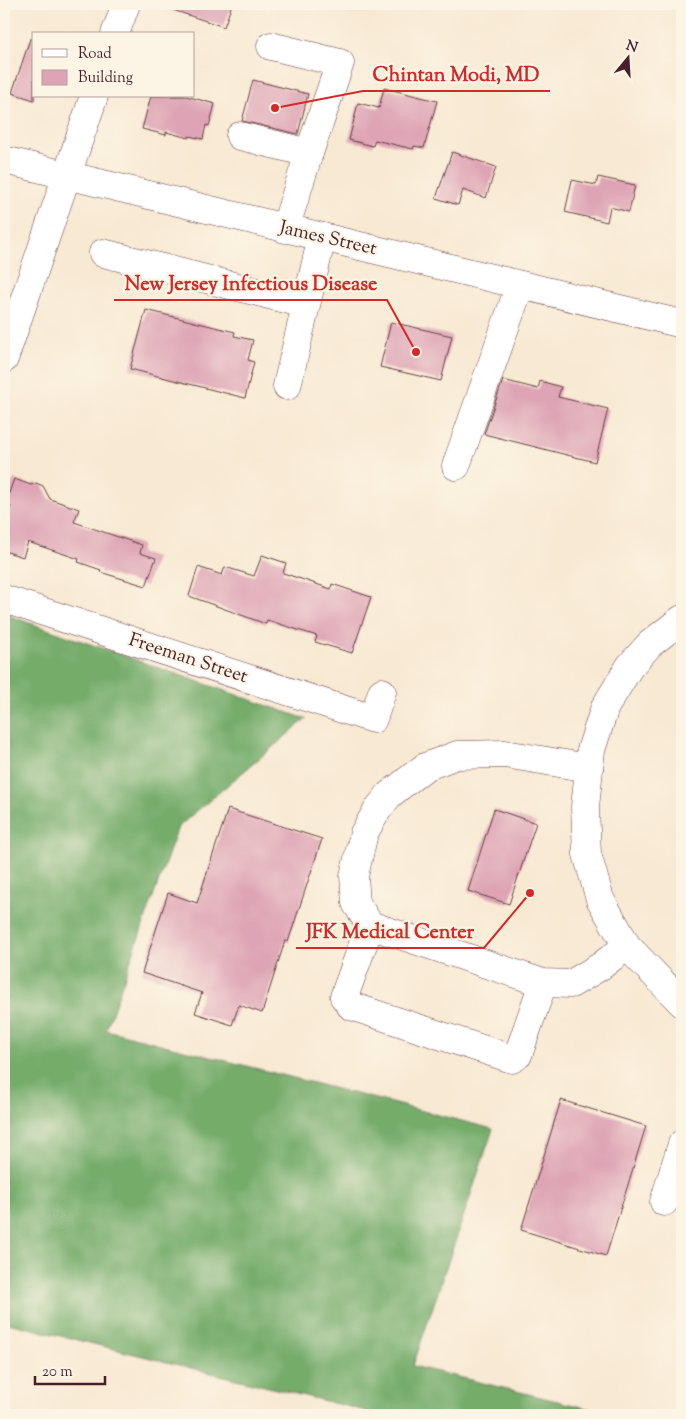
<svg xmlns="http://www.w3.org/2000/svg" width="686" height="1419" font-family="'Sorts Mill Goudy',serif">
	<style>
		.forest { fill: #74ac6b; stroke: #5f664b }
		.building { fill: #dea4b5 }
		.lines { fill: none; stroke-linecap: round; stroke-linejoin: round }
		.minor-casing { stroke: #643d44; stroke-width: 29 }
		.minor { stroke: #fff; stroke-width: 28 }
		.labels { text-anchor: middle; dominant-baseline: central; stroke-width: 4.5; stroke-linejoin: round; paint-order: stroke }
		.street-label { font-size: 19px; fill: #4a1f2b; stroke: #fcf5e5 }
		.leader { fill: none; stroke: #d62828; stroke-width: 2 }
		.callout-dot { fill: #d62828; stroke: #fcf5e5; stroke-width: 2 }
		.callout-label { font-size: 20px; text-anchor: middle; font-weight: bold; fill: #d62828; stroke: #fcf5e5; stroke-width: 4.5; stroke-linejoin: round; paint-order: stroke }
	</style>
	<rect width="100%" height="100%" fill="#fcf5e5"/>
	<filter id="ink" filterUnits="userSpaceOnUse"><feTurbulence type="fractalNoise" baseFrequency=".02" numOctaves="2"/><feDisplacementMap in="SourceGraphic" scale="10" xChannelSelector="R" yChannelSelector="G"/><feConvolveMatrix kernelMatrix="1 2 1 2 8 2 1 2 1" color-interpolation-filters="sRGB"/></filter>
	<filter id="wash" filterUnits="userSpaceOnUse"><feTurbulence type="fractalNoise" baseFrequency=".0096" numOctaves="4" result="noise"/><feDisplacementMap in="SourceGraphic" scale="20" xChannelSelector="R" yChannelSelector="G"/><feGaussianBlur stdDeviation="1.12" result="paint"/><feColorMatrix in="noise" values="0 0 0 0 0 0 0 0 0 0 0 0 0 0 0 0 0 1.4 0 .05"/><feComposite in="paint" operator="in"/></filter>
	<g filter="url(#wash)">
		<rect width="100%" height="100%" fill="#f8e9d3"/>
		<polygon class="forest" points="4,614 306,719 178,827 106,1030 493,1129 413,1366 615,1415 382,1415 4,1322"/>
		<g id="blocks">
			<g class="building">
				<polygon points="164,4 232,4 224,27 164,7"/>
				<polygon points="30,39 34,39 34,100 12,93"/>
				<polygon points="253,80 308,94 298,134 242,121"/>
				<polygon points="384,88 437,101 424,148 414,146 413,149 375,140 373,146 349,140 358,103 379,108"/>
				<polygon points="151,96 186,96 215,104 209,126 206,125 203,139 189,136 189,138 166,132 166,135 142,129"/>
				<polygon points="452,152 496,167 486,198 463,190 458,205 436,198"/>
				<polygon points="598,177 635,185 629,212 610,207 607,222 565,212 572,180 596,185"/>
				<polygon points="146,310 235,332 234,336 253,340 248,360 254,362 245,398 130,369"/>
				<polygon points="391,322 452,336 441,381 380,367"/>
				<polygon points="503,380 538,389 540,381 561,387 558,397 608,409 595,462 484,434"/>
				<polygon points="14,479 31,485 36,483 43,486 50,499 79,509 74,522 142,545 140,553 156,558 146,586 100,572 101,570 78,562 79,559 28,542 23,557 4,551 4,527 11,506 5,504"/>
				<polygon points="262,555 286,563 283,573 331,589 332,584 371,597 352,653 315,642 317,636 267,620 266,624 189,596 198,567 222,575 225,567 254,576"/>
				<polygon points="228,809 322,839 288,942 285,941 262,1013 239,1005 232,1025 195,1013 202,993 142,973 168,893 197,903"/>
				<polygon points="494,809 536,823 509,904 468,891"/>
				<polygon points="561,1100 646,1126 606,1256 521,1230"/>
			</g>
		</g>
	</g>
	<g filter="url(#ink)">
		<use href="#blocks" fill-opacity="0" stroke="#643d44" stroke-width="1"/>
		<g class="lines">
			<defs>
				<g id="minor">
					<polyline points="115,34 126,4"/>
					<polyline points="271,46 340,63 309,153 285,229"/>
					<polyline points="240,136 309,153"/>
					<polyline points="4,160 682,324"/>
					<polyline points="103,253 305,304"/>
					<polyline points="4,359 94,96"/>
					<polyline points="287,386 322,237"/>
					<polyline points="456,466 520,285"/>
					<polyline points="4,599 373,719 382,692"/>
					<polyline points="682,619 650,644 630,666 605,707 591,750 585,807 587,854 600,899 627,946 682,1003"/>
					<polyline points="589,768 505,754 457,755 425,767 389,795 378,809 364,833 354,876 356,903 370,925 543,983 571,984 601,966 627,946"/>
					<polyline points="370,925 344,997 351,1006 512,1059 518,1055 543,983"/>
					<polyline points="664,1202 682,1144"/>
				</g>
			</defs>
			<use href="#minor" class="minor-casing"/>
			<use href="#minor" class="minor"/>
		</g>
	</g>
	<g class="labels">
		<g class="street-label">
			<text transform="translate(328 239) rotate(13)">James Street</text>
			<text transform="translate(188 659) rotate(18)">Freeman Street</text>
		</g>
	</g>
	<path class="leader" d="M275 108L363 91H550M416 352L387 300H114M530 893L484 948H296"/>
	<g class="callout-dot">
		<circle cx="275" cy="108" r="5"/>
		<circle cx="416" cy="352" r="5"/>
		<circle cx="530" cy="893" r="5"/>
	</g>
	<g class="callout-label">
		<text x="456" y="81">Chintan Modi, MD</text>
		<text x="251" y="290">New Jersey Infectious Disease</text>
		<text x="390" y="938">JFK Medical Center</text>
	</g>
	<rect width="686" height="1419" fill="none" stroke="#fcf5e5" stroke-width="20"/>
	<rect x="32" y="32" width="162" height="65" fill="#fcf5e5" stroke="#b59f9b"/>
	<rect x="42" y="49" width="25" height="8" fill="#ffffff" stroke="#b59f9b"/>
	<text x="78" y="58" font-size="15" fill="#4a1f2b">Road</text>
	<rect x="42" y="70" width="25" height="15" fill="#dea4b5" stroke="#b59f9b"/>
	<text x="78" y="82" font-size="15" fill="#4a1f2b">Building</text>
	<g transform="translate(628 58) rotate(18)" stroke="#fcf5e5" stroke-width="4" paint-order="stroke">
	<path d="M0-4L9 19L0 12L-9 19Z" fill="#4a1f2b"/>
	<text y="-8" font-size="14" font-weight="bold" text-anchor="middle" fill="#4a1f2b">N</text>
	</g>
	<path d="M35 1376v8h70v-8" fill="none" stroke="#4a1f2b" stroke-width="2.5"/>
	<text x="42" y="1376" font-size="15" fill="#4a1f2b" stroke="#fcf5e5" stroke-width="4" paint-order="stroke">20 m</text>
</svg>
